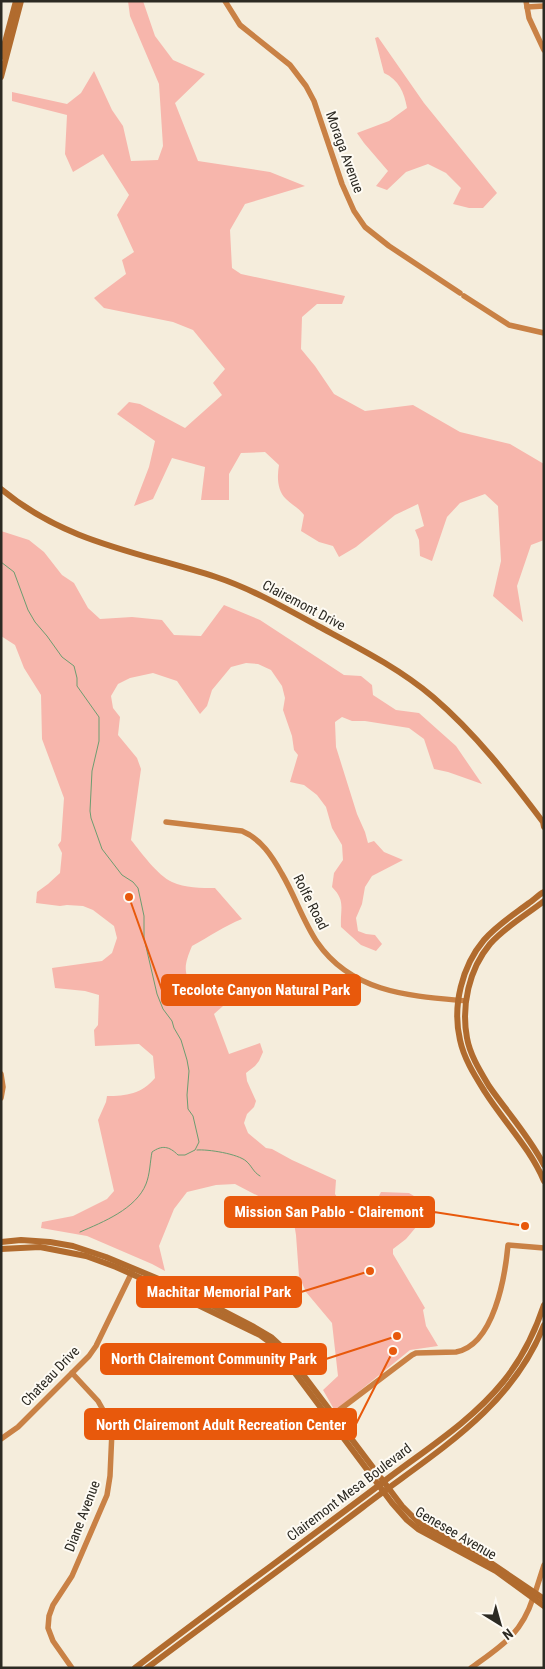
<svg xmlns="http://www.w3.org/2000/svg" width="545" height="1669" font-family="'Roboto Condensed',sans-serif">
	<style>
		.green { fill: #f7b6ac }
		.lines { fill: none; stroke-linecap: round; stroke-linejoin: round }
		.stream { stroke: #6c9d70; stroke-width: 1 }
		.secondary { stroke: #c98145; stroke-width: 5.5 }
		.primary { stroke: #b16b2e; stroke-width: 6 }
		.labels { text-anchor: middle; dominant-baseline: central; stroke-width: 4; stroke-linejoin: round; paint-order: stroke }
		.street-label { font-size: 14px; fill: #2c2a23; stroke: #fefbf4 }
		.leader { fill: none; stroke: #e8590c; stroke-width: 2 }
		.callout-dot { fill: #e8590c; stroke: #fefbf4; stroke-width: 2 }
		.callout { fill: #e8590c; stroke: #e8590c; stroke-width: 2 }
		.callout-label { font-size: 15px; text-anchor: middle; font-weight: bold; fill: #fff }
	</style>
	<rect width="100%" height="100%" fill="#f5eddc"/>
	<g class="green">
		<path d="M128,1H143L155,36L173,60L205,74L175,103L198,161L270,172L305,186L245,204L230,230L232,268L241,274L345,296L342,304H317L302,317L301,349L315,366L334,394L365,411L413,405L460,432L510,444L544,464V540L531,545L517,586L523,622L493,596L501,561L498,506L485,494L460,503L447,517L432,561L420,556L419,540L415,530L424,526L418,504L395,515L356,547L339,557L333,546L319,542L301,531L304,515C299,508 292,505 286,499C277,490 277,477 279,465L265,452L241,453L229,474V500H201L205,467L172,458L153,499L134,506L149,467L155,441L117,414L129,402L140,404L185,428L222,395L213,383L225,369L193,330L173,322L104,308L94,298L126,274L122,260L134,252L117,215L129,195L103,154L73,172L65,154L67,115L12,101V92L67,104L81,93L94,71L112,110L123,126L131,161L158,160L163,146L159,84L130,16Z"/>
		<path d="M378,37L424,103L497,193L483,208H469L453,204L461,188L446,173L428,164L406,172L387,190L376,186L388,171L364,143L357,133L389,121L407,108C404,92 399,80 384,73L375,38Z"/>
		<path d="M1,531L29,540L44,552L62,575L74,583L88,608L100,619L132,617L162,620L174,635L201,636L224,605L260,620L344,675L361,676L372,685L373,695L396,710L419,713L456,746L482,784L448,772L434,769L424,739L409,728L365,721H352L342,717L335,722L336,747L357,814L365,832L368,843L374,841L384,852L403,860L372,876L365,887L362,904L356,918L358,931L366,934L375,935L382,944L376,951L361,945L341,927C340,908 346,901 332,887L334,873L343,860L342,845L332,828L326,807L317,795L304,785L290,782L298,755L294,750L292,736L283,710L285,698L282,686L271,670L258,664L246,663L231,667L212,690L207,706L200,714L177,681L153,673L130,678L118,684L111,696L113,708L120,717L118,735L137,758L141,769L131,840C141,852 157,875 172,882C185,888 201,888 215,888L242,919C224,926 209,937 192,946C184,965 182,974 196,991L212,988H221L231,1003L223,1006L214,1014L229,1054L260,1043L263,1052L259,1061L255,1066L246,1073L247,1081L256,1101L254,1107L247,1114L244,1123L248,1133L266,1148L272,1149L292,1160L336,1180L335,1194L346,1211C365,1215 373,1209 381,1192L409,1193L429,1205L436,1214L428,1213L406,1239L393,1249V1254L425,1308L423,1310L426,1326L438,1346L410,1350L335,1411L323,1390L338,1376L332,1323L306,1292L299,1276L296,1235L294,1223L289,1212L235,1184L216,1185L187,1192L174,1209L159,1246L165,1271L152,1264L87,1236L41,1228L42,1222L73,1216L107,1199L114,1191L98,1120L106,1102L107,1096C126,1096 142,1094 155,1078L153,1056L139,1044L95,1046L94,1030L98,1025L99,995L85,991L55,988L52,968L102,961L112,953L117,938L114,926L93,910L83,906L67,905L60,906L36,903L37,892L48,884L60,873L62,853L58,845L61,841L64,798L42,739L41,695L24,668L15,645L1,636Z"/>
	</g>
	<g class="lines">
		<g class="stream">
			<path d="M1,562L14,572L28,610L35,622L47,636L62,657L74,666L77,678V686L99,717V741L92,771L90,811L91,818L102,849L122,875L133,882L138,888L144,916V938L157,994L163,1009L172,1021L174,1028L181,1040L187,1060L189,1071L187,1095L188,1109L193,1116L199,1142L195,1150L185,1155H178C169,1146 162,1145 152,1152C150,1162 150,1174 146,1184C136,1209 103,1222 80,1232"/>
			<path d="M197,1150C208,1149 238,1154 246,1161C252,1166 253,1172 260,1176"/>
		</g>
		<g class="secondary">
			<polyline points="225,1 240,25 290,65 306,86 314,101 342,184 354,211 365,227 389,246 460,293"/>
			<polyline points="526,1 529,18 544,50"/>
			<polyline points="527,7 544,6"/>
			<polyline points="464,296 509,325 544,333"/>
			<path d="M166,822L242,831C261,839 272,856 282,874C295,896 303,921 317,942C352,993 410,996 466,1001"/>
			<polyline points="1,1074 3,1087 1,1098"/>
			<polyline points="72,1373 98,1401 107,1417 112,1431 110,1476 107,1495 72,1576 53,1605 49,1616 48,1628 53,1641 72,1668"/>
			<path d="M330,1417L412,1355L416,1353L456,1352C494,1345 505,1277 508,1245L544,1248"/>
			<polyline points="1,1439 18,1427 89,1356 96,1346 133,1270"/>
			<polyline points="535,1593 544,1565"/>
			<path d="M471,1668C501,1646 521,1635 533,1598"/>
		</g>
		<g class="primary">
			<polyline points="1,57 16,1"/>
			<polyline points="1,77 21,1"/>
			<path d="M1,489C66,543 139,552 216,577C252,589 285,608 318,626C357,647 399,668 433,697C476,734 509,777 543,822L544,827"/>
			<path d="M544,892C538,895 534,900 529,903C513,915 497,925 484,940C462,966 452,1006 460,1040C464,1059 475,1076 485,1092C504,1122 530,1148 544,1181"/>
			<path d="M544,901C526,915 505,927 490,944C469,969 461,1006 467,1038C470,1055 480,1071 489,1086C507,1112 529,1136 544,1165"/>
			<polyline points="1,1242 21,1240 50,1242 73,1246 106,1257 173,1285 254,1327 271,1337 283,1348 402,1506 419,1523 488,1561 544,1599"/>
			<polyline points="1,1249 40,1247 86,1256 116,1267 163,1288 260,1335 271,1343 280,1353 392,1503 407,1520 418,1529 496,1571 544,1606"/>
			<path d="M135,1668C215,1607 297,1547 378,1486C420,1453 469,1424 503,1382C521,1360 535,1332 544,1305"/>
			<path d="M147,1668C219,1614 292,1561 363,1507C432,1454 511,1410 544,1325"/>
		</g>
	</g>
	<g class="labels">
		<g class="street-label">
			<text transform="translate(345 152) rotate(70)">Moraga Avenue</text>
			<text transform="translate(304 605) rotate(28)">Clairemont Drive</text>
			<text transform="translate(311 902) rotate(63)">Rolfe Road</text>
			<text transform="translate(50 1376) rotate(-46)">Chateau Drive</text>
			<text transform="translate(349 1492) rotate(-37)">Clairemont Mesa Boulevard</text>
			<text transform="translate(82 1516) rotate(-69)">Diane Avenue</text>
			<text transform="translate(456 1533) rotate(30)">Genesee Avenue</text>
		</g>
	</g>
	<path class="leader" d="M129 897L162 990M525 1226L434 1212M370 1271L301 1292M397 1336L326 1359M393 1351L356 1424"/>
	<g class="callout-dot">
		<circle cx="129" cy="897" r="5"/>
		<circle cx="525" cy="1226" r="5"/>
		<circle cx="370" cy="1271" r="5"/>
		<circle cx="397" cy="1336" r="5"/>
		<circle cx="393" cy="1351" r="5"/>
	</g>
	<g class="callout">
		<rect x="162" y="975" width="198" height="30" rx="5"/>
		<rect x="225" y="1197" width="209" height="30" rx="5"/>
		<rect x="137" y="1277" width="164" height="30" rx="5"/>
		<rect x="101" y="1344" width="225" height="30" rx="5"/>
		<rect x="85" y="1409" width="271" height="30" rx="5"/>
	</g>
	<g class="callout-label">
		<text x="261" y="995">Tecolote Canyon Natural Park</text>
		<text x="329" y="1217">Mission San Pablo - Clairemont</text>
		<text x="219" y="1297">Machitar Memorial Park</text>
		<text x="214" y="1364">North Clairemont Community Park</text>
		<text x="221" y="1430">North Clairemont Adult Recreation Center</text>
	</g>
	<rect width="545" height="1669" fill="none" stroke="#2c2a23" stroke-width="5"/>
	<g transform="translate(500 1624) rotate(143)" stroke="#fefbf4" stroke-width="4" paint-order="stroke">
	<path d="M0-4L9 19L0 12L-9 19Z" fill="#2c2a23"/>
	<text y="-8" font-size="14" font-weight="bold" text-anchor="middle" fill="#2c2a23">N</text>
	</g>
</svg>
